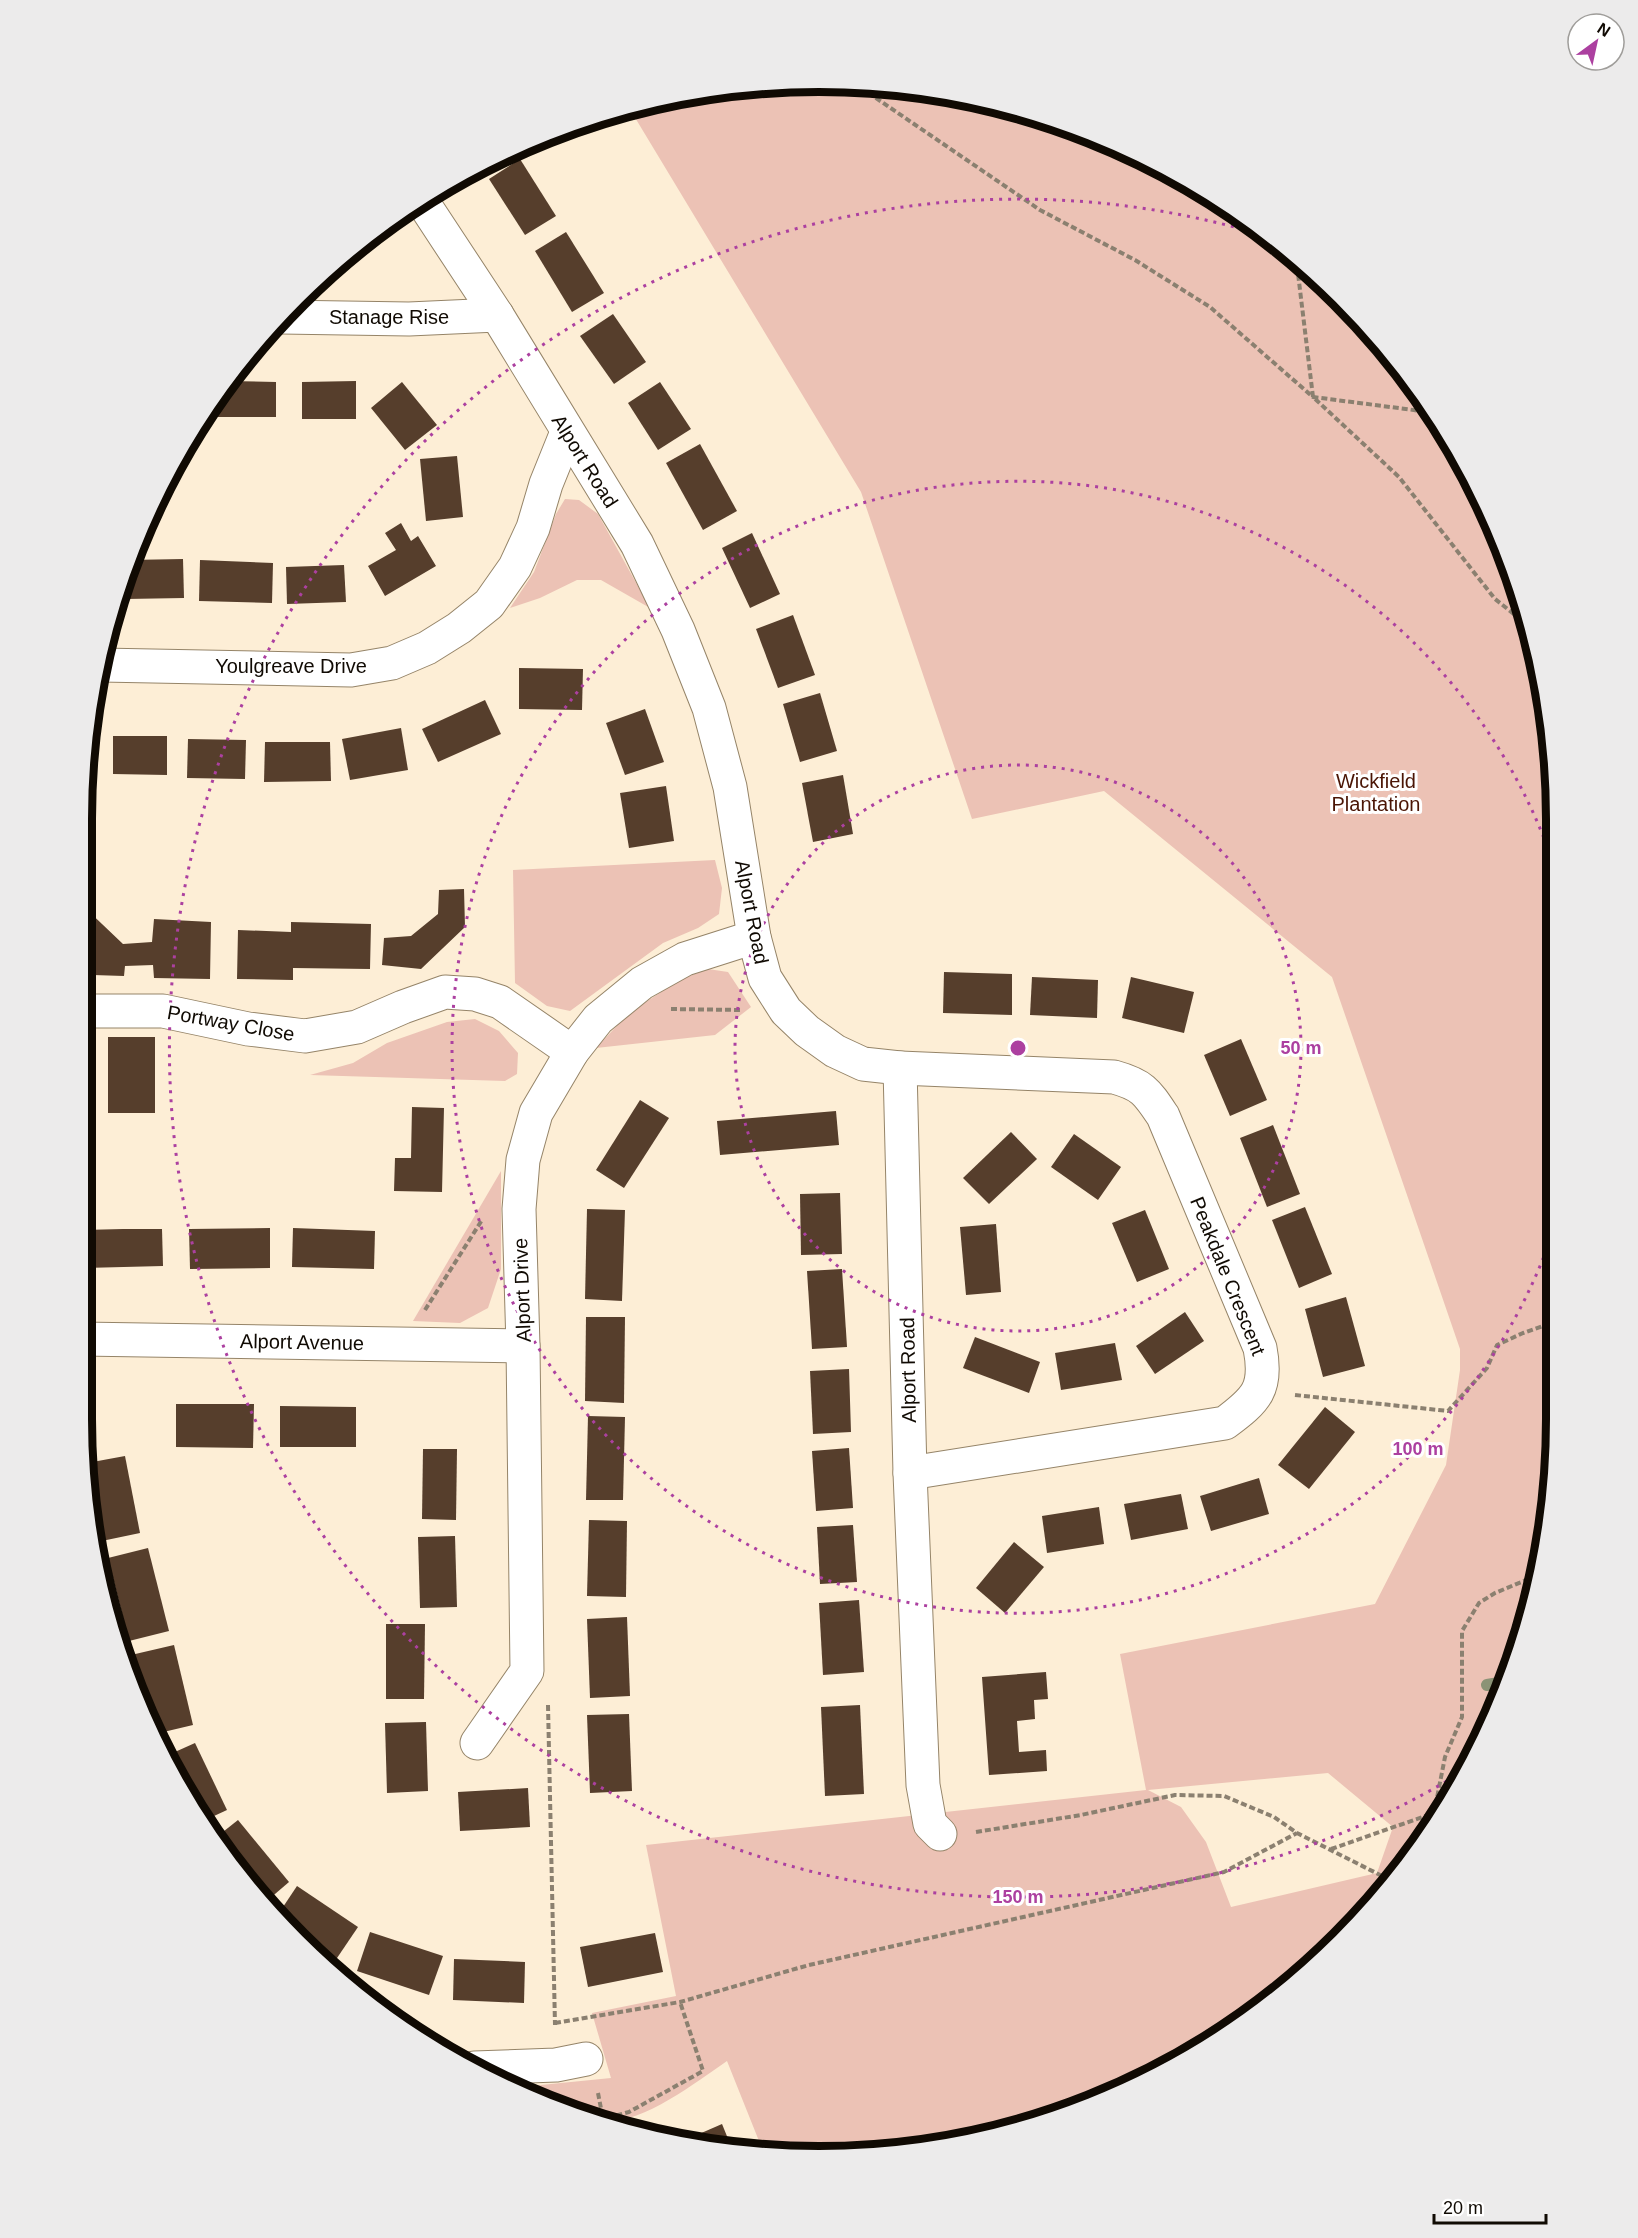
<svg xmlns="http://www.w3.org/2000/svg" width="1638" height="2238" font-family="Arial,sans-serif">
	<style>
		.green { fill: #ecc2b5; fill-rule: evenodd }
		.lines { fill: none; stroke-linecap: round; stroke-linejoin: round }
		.stream { stroke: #8b9376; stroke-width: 12 }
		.building { fill: #563e2c }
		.minor-casing { stroke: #958468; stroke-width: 35 }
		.path { stroke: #8b8070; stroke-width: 4; stroke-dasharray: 6 3; stroke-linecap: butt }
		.minor { stroke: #fff; stroke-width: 33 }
		.ring { fill: none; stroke: #ac40a0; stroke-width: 3; stroke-dasharray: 3 6 }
		.labels { text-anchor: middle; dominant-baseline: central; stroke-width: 6; stroke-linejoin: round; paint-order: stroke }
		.street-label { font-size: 20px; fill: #100a03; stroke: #fff }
		.park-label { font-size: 20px; fill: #4a1505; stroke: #fff }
		.rim { fill: none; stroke: #100a03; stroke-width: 8 }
		.centre { fill: #ac40a0; stroke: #fff; stroke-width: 3 }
		.ring-label { font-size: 18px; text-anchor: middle; font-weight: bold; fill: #ac40a0; stroke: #fff; stroke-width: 6; stroke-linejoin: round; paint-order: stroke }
	</style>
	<rect width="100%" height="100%" fill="#fdeed6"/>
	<g class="green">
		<path d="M770,83L915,87L1056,120L1188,180L1305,264L1404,369L1501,536L1551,722L1555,1468L1532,1610L1481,1746L1404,1869L1269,2004L1102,2101L915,2151H763L727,2061C695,2083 641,2125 601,2122C576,2121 523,2094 498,2083L531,2086L611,2078L592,2013L676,1996L646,1845L1146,1790L1120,1654L1375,1604L1446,1465L1460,1370V1349L1332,977L1104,791L972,819L861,492L628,106ZM1328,1773L1393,1827L1377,1873L1231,1907L1206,1842L1181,1807L1148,1790Z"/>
		<polygon points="565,499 579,500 598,514 650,608 601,580 577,580 540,598 510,608 534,572 556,514"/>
		<polygon points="715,860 722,888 719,914 698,928 663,943 570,1011 547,1006 515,983 513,870"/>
		<polygon points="708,969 728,972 751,1007 715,1035 596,1048 629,1013 681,979"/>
		<polygon points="475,1019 499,1031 518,1053 517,1074 505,1081 310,1075 353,1063 387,1043 447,1022"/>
		<polygon points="501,1171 501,1269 488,1308 460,1323 413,1321"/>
	</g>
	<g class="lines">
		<polyline class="stream" points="1487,1685 1505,1682"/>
	</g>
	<g class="building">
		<polygon points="520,159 556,216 525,235 489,179"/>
		<polygon points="566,232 604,293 572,312 535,251"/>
		<polygon points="613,314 646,362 614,384 580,336"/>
		<polygon points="227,381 276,382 276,417 210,417 210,403"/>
		<polygon points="356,381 356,419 302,419 302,382"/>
		<polygon points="402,382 437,425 405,450 371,408"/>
		<polygon points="660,382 691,429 658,450 628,403"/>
		<polygon points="700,444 737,511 703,530 666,463"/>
		<polygon points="457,456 463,517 426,521 420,459"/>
		<polygon points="401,523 411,541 418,536 436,566 385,596 368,566 396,550 385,533"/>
		<polygon points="752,533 780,594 750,608 722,548"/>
		<polygon points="183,559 184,598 126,599 125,572 129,560"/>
		<polygon points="200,560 273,563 272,603 199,601"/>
		<polygon points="344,565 346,602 287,604 286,567"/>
		<polygon points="793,615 815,675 778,688 756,629"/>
		<polygon points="519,668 583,669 582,710 519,709"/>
		<polygon points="820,693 837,751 800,762 783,704"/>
		<polygon points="485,700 501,734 438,762 422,729"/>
		<polygon points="645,709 664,762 625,775 606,723"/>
		<polygon points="401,728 408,770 350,780 342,739"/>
		<polygon points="113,736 167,736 167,775 113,774"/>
		<polygon points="91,739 94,771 87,771"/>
		<polygon points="188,739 246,740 245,779 187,778"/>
		<polygon points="265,742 330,742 331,781 264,782"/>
		<polygon points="843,775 853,834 813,842 802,783"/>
		<polygon points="666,786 674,841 629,848 620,793"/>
		<polygon points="464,889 465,927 421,969 382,965 384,938 411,936 438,914 439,890"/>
		<polygon points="81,904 123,944 152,942 154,919 211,922 210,979 154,978 153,965 125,966 124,976 93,975 81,962"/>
		<polygon points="291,922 371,924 370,969 293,968 293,980 237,979 238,930 291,932"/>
		<polygon points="944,972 1012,974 1012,1015 943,1013"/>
		<polygon points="1032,977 1098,980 1097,1018 1030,1015"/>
		<polygon points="1131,977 1194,992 1184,1033 1122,1018"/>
		<rect x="108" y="1037" width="47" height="76"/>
		<polygon points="1241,1039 1267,1100 1230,1116 1204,1055"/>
		<polygon points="640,1100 669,1118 624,1188 596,1170"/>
		<polygon points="412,1107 444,1108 442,1192 394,1191 395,1158 411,1158"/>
		<polygon points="836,1111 839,1145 720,1155 717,1121"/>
		<polygon points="1273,1125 1300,1194 1267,1207 1240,1138"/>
		<polygon points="1011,1132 1037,1159 989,1204 963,1178"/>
		<polygon points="1074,1134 1121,1167 1098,1200 1051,1167"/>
		<polygon points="840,1193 842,1254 801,1255 800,1194"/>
		<polygon points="1305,1207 1332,1274 1299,1288 1272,1220"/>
		<polygon points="587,1209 625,1210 622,1301 585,1299"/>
		<polygon points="1145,1210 1169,1269 1137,1282 1112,1223"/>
		<polygon points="996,1224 1001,1292 966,1295 960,1227"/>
		<polygon points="270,1228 270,1268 190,1269 189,1229"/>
		<polygon points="293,1228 375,1231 374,1269 292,1267"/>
		<polygon points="123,1229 162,1229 163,1266 84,1268 83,1230"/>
		<polygon points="842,1269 847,1347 812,1349 807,1271"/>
		<polygon points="1346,1297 1365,1366 1323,1377 1305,1309"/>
		<polygon points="1185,1312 1204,1341 1155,1374 1136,1346"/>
		<polygon points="586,1317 625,1317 624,1403 585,1401"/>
		<polygon points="975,1337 1040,1362 1029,1393 963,1368"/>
		<polygon points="1115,1343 1122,1380 1061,1390 1055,1353"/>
		<polygon points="849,1369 851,1432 813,1434 810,1371"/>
		<polygon points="176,1404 254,1404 253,1448 176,1447"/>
		<polygon points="280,1406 356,1407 356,1447 280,1447"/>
		<polygon points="1325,1407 1355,1432 1309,1489 1278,1465"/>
		<polygon points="588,1416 625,1417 623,1500 586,1500"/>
		<polygon points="849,1448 853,1508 816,1511 812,1451"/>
		<polygon points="423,1449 457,1449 456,1520 422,1519"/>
		<polygon points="125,1456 140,1533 97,1542 87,1463"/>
		<polygon points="1259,1478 1269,1514 1211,1531 1200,1496"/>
		<polygon points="1181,1494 1188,1529 1131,1540 1124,1504"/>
		<polygon points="1099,1507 1104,1544 1047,1553 1042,1516"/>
		<polygon points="589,1520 627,1521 626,1597 587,1596"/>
		<polygon points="853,1525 857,1582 820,1584 817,1527"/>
		<polygon points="455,1536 457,1607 420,1608 418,1537"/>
		<polygon points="1014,1542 1044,1567 1005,1613 976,1588"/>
		<polygon points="148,1548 169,1631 129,1641 108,1558"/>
		<polygon points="859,1600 864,1672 823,1675 819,1603"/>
		<polygon points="627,1617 630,1696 590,1698 587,1619"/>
		<polygon points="386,1624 425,1624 424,1699 386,1699"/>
		<polygon points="174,1645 193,1725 155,1734 146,1719 131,1655"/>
		<polygon points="1046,1672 1048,1699 1034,1700 1035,1719 1017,1721 1019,1752 1046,1750 1047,1771 989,1775 982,1677"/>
		<polygon points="860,1705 864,1794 825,1796 821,1707"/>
		<polygon points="629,1714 632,1791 590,1793 587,1715"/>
		<polygon points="426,1722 428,1791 387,1793 385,1723"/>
		<polygon points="195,1743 227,1810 201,1822 166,1756"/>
		<polygon points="528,1788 530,1827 460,1831 458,1792"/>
		<polygon points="238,1820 289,1882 268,1900 214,1839"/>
		<polygon points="297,1886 358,1927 335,1961 301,1938 279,1913"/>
		<polygon points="370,1932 443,1956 429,1995 357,1971"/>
		<polygon points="655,1933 663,1972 588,1987 580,1947"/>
		<polygon points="454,1959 525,1962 524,2003 453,2000"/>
		<polygon points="722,2124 733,2151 722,2151 683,2141"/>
	</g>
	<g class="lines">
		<defs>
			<g id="minor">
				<polyline points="422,201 497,315 637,544 678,630 709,708 730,787 754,937 765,978 786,1011 807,1031 835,1051 863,1064 900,1068 910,1473 923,1785 930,1824 940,1834"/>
				<polyline points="281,317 409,319 497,315"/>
				<polyline points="101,665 351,670 392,663 427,648 459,628 489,604 515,567 533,528 546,484 567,432"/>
				<polyline points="81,1011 163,1011 248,1029 305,1036 357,1027 403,1007 445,992 475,994 500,1002 572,1052"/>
				<path d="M900,1068L1114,1077C1143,1085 1147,1092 1163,1116L1260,1348C1268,1389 1256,1400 1225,1423L910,1473"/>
				<polyline points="81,1339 523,1346"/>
				<polyline points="477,1743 527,1671 523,1346 519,1209 523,1160 536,1113 572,1052 598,1019 642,983 685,959 754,937"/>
				<polyline points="474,2068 556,2065 586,2059"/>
			</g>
		</defs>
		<use href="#minor" class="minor-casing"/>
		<g class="path">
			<polyline points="852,85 873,96 1040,210 1135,260 1210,307 1313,397 1429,412"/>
			<polyline points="1296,257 1313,397 1399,477 1495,599 1524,622"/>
			<polyline points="671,1009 742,1010"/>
			<polyline points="425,1310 482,1220"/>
			<polyline points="1295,1395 1448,1411 1487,1368 1497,1345 1523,1333 1554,1322"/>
			<polyline points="548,1705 555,2025"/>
			<polyline points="976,1832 1081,1815 1175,1795 1224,1796 1274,1817 1297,1833 1392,1881"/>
			<polyline points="1331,1849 1434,1813 1445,1757 1462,1717 1462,1631 1479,1603 1495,1593 1538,1575"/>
			<polyline points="555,2023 680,2002 809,1965 1224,1872 1297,1833"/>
			<polyline points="598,2093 603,2119"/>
			<polyline points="581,2117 603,2119 629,2112 703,2071 680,2002"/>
		</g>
		<use href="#minor" class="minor"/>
	</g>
	<g class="ring">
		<circle cx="1018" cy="1048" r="283"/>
		<path d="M1553 1232A566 566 0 1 1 1550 854"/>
		<path d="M1462 1772A849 849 0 1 1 1266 236"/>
	</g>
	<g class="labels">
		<g class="street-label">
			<text x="389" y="317">Stanage Rise</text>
			<text transform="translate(585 461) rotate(58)">Alport Road</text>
			<text x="291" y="666">Youlgreave Drive</text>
			<text transform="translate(752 912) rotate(79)">Alport Road</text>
			<text transform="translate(231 1023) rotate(10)">Portway Close</text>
			<text transform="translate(1228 1276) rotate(68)">Peakdale Crescent</text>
			<text transform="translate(522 1290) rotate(-92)">Alport Drive</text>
			<text transform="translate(302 1342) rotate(1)">Alport Avenue</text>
			<text transform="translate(908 1370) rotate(-91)">Alport Road</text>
		</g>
		<g class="park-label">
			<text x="1376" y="781">Wickfield<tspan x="1376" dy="23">Plantation</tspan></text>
		</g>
	</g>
	<path d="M0 0H1638V2238H0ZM819 92H819A727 727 0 0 1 1546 819V1419A727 727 0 0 1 819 2146H819A727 727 0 0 1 92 1419V819A727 727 0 0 1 819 92Z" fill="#ecebeb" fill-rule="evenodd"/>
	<path class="rim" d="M819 92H819A727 727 0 0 1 1546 819V1419A727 727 0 0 1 819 2146H819A727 727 0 0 1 92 1419V819A727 727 0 0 1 819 92Z"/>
	<circle cx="1018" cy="1048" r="9" class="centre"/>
	<g class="ring-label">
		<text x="1301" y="1054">50 m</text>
		<text x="1418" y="1455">100 m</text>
		<text x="1018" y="1903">150 m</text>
	</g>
	<g transform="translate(1596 42) rotate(33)"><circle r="28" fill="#ffffff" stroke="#9f9d9a" stroke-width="1.5"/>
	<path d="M0-4.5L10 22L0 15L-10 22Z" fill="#ac40a0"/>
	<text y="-9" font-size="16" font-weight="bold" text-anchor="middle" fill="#100a03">N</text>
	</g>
	<path d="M1434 2214v9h112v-9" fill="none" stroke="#100a03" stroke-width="3"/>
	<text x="1443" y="2214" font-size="18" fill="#100a03" stroke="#ffffff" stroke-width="4.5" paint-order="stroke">20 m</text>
</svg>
